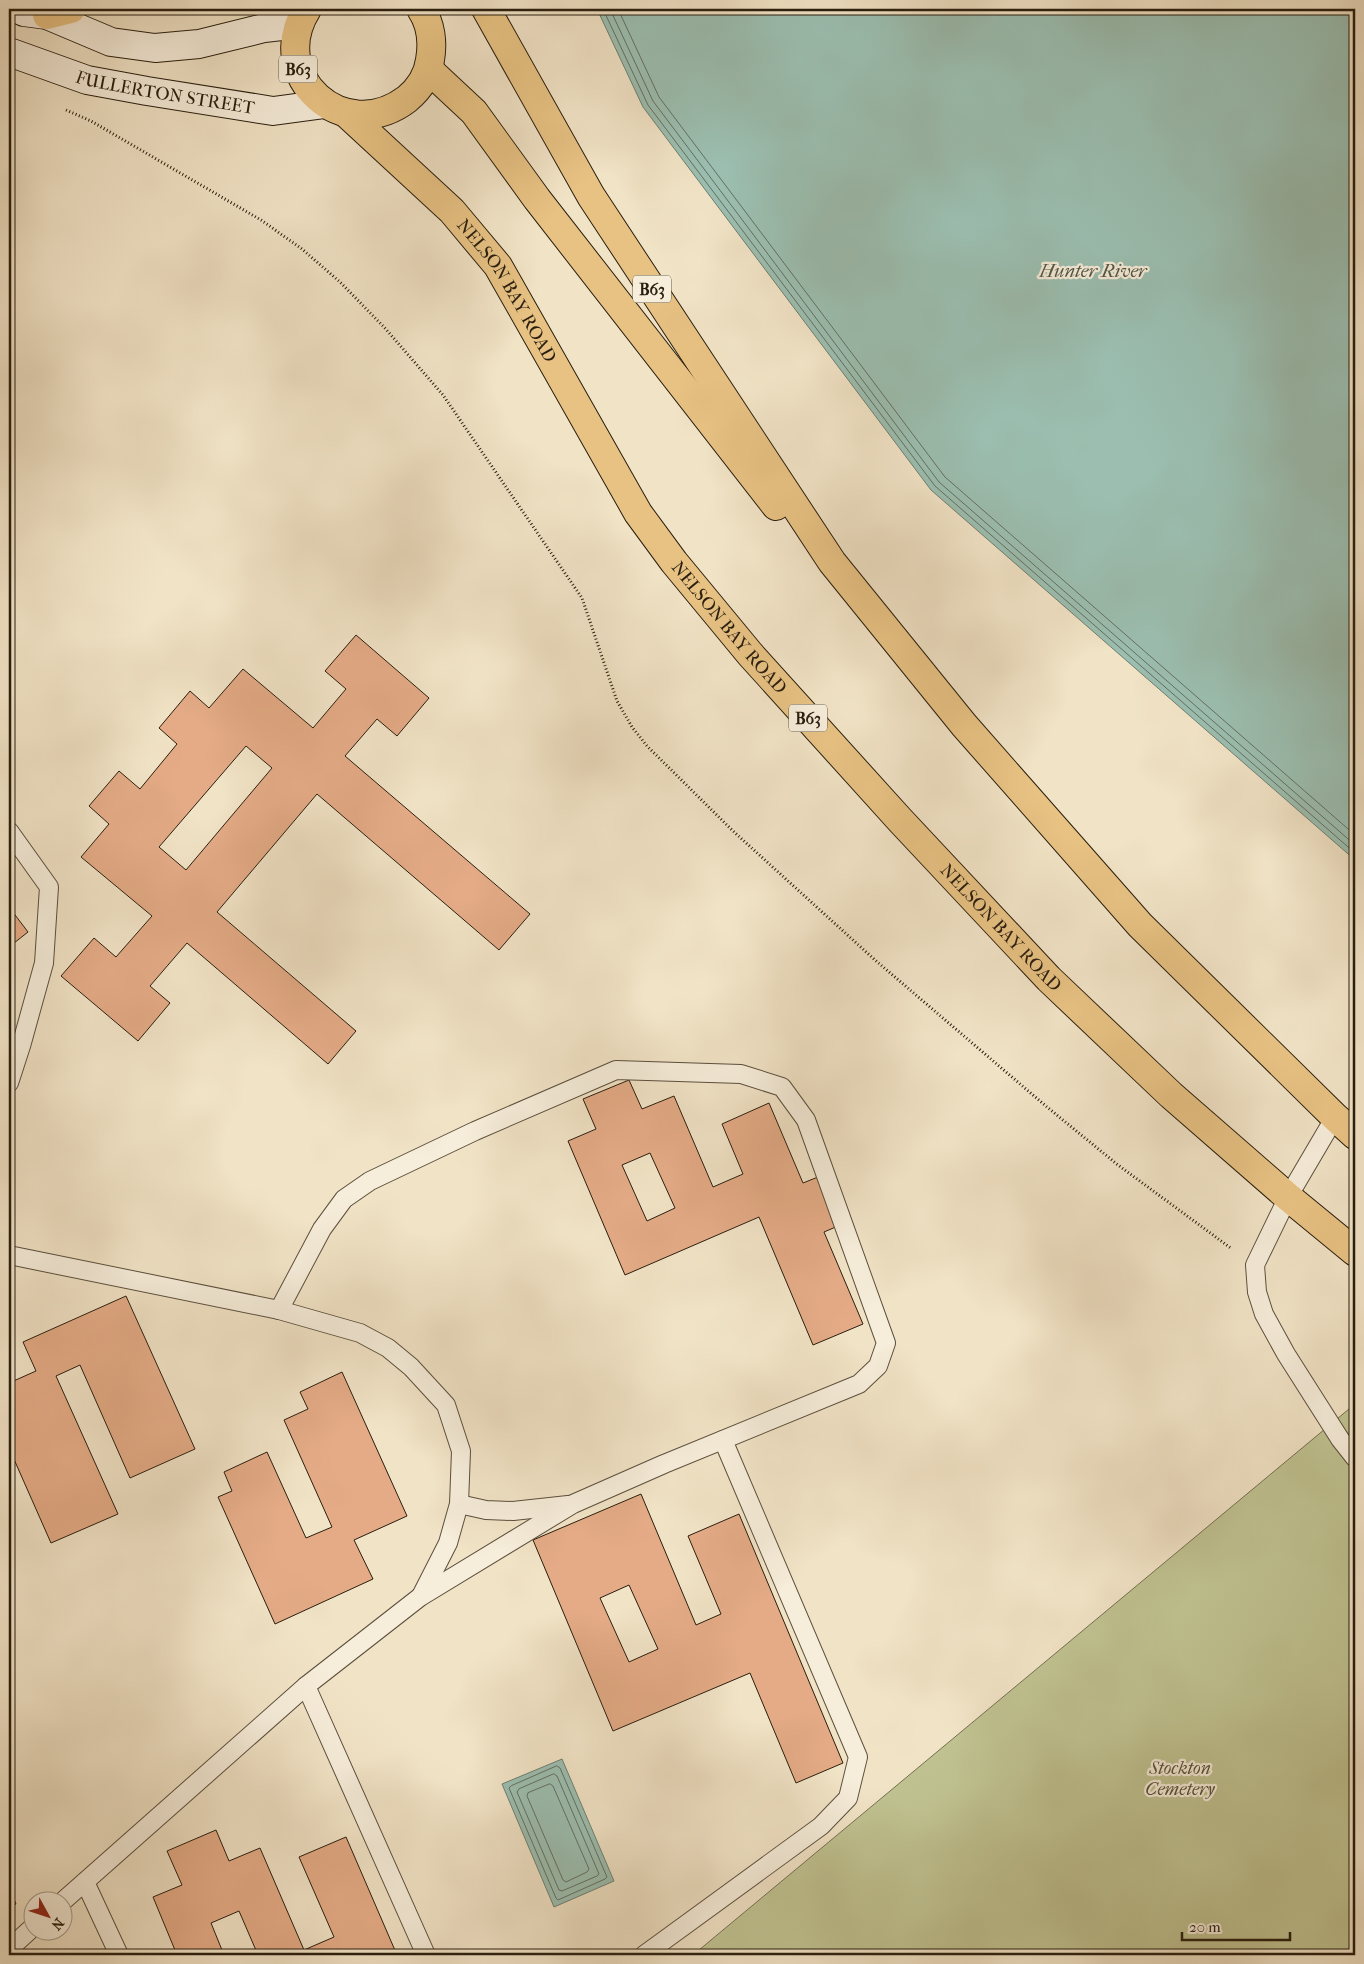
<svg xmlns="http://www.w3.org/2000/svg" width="1364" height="1964" font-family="'IM FELL French Canon',serif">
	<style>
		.green { fill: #c0c291; stroke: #747050 }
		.water { fill: #9bbeb0; stroke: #6d7e70 }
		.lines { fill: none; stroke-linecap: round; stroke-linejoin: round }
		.shore { stroke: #626e60; stroke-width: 1 }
		.building { fill: #e4ab86; stroke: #291e0f; fill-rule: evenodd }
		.service-casing { stroke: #5b4f3d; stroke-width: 20 }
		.secondary-casing { stroke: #291e0f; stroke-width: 30 }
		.primary-casing { stroke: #291e0f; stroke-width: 30 }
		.path { stroke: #291e0f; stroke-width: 3; stroke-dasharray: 1 2.5; stroke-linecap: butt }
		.service { stroke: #f6edda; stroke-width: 18 }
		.secondary { stroke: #f6edda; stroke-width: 28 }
		.primary { stroke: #e8c283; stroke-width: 28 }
		.labels { text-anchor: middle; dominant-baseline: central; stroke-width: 4.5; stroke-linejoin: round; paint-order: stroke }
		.shield { fill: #f6edda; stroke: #665c4c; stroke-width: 1 }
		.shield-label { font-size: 16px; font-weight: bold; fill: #291e0f }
		.street-label { font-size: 18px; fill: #291e0f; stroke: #f6edda }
		.park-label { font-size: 18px; font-style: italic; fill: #564f36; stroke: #f6edda }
		.water-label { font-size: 19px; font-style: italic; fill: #515647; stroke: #f6edda }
	</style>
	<rect width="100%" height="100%" fill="#f1e3c6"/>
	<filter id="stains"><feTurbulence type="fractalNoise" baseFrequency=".004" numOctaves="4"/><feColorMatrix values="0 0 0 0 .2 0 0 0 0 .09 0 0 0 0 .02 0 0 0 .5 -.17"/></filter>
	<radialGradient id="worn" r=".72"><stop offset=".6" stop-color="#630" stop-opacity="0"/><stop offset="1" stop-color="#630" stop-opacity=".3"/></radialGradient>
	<polygon class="green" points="1349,1409 1355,1413 1355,1955 693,1955"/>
	<g class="water">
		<polygon points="597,9 1355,9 1355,860 931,490 643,107"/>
		<polygon points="562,1759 614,1881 554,1907 502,1784"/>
	</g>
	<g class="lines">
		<g class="shore">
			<polyline points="603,9 648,105 935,486 1355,853"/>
			<polyline points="610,9 653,101 939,482 1355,845"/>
			<polyline points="618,9 659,97 945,477 1355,835"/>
			<polygon points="557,1766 560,1768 607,1877 605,1879 558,1900 556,1898 509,1788 511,1786"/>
			<polygon points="554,1774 557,1776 599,1874 597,1876 562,1891 559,1890 517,1792 519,1789"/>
			<polygon points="550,1784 553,1786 589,1869 587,1872 566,1882 563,1880 527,1796 528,1793"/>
		</g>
	</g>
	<g class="building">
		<path d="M356,635L429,698L397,736L377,719L345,756L530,914L499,950L317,794L217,912L356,1031L328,1064L187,943L150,986L170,1003L138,1041L61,976L94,938L116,957L152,916L81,857L109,824L89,806L119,771L140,789L177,744L159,728L190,691L209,708L243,669L313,728L346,689L325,671ZM246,746L272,768L186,870L159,847Z"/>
		<polygon points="9,907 28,932 9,947"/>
		<path d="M629,1080L642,1109L674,1096L713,1187L743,1174L722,1124L769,1103L803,1183L818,1177L838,1226L824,1232L863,1324L813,1345L759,1217L625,1275L568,1141L596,1129L583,1099ZM650,1153L675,1208L647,1221L622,1165Z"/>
		<polygon points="126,1296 195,1449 130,1478 80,1365 56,1376 118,1514 51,1543 9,1448 9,1383 36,1371 23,1342"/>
		<polygon points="342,1372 407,1516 354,1540 373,1579 275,1624 218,1497 232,1491 224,1472 267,1452 306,1538 332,1527 284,1420 308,1409 300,1392"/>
		<path d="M641,1494L696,1625L721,1614L688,1536L739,1514L843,1763L796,1783L750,1673L613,1731L533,1540ZM629,1585L658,1649L629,1662L600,1598Z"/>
		<polygon points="216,1830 229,1861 260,1848 304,1950 334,1937 299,1857 346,1837 397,1955 258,1955 239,1911 211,1923 224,1955 177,1955 153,1897 182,1885 167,1851"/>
		<polygon points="9,1888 16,1904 9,1907"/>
	</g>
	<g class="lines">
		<defs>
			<g id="service">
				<polyline points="9,831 49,887 44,963 21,1046 9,1083"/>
				<polyline points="1335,1117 1288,1197 1255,1265 1257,1292 1264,1314 1286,1354 1340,1439 1355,1458"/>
				<polyline points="9,1255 279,1310 360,1333 388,1348 411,1367 446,1405 461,1451 459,1504 448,1543 421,1596"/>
				<polyline points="459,1504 486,1510 513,1511 568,1505"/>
				<polyline points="306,1686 426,1955"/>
				<polyline points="85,1882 119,1955"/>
				<polyline points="62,1902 306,1686 420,1597 573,1504 664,1464 859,1384 878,1366 886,1343 806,1120 782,1087 741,1074 616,1070 475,1131 370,1181 344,1199 322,1229 279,1310"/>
				<polyline points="9,1949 32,1928"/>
				<polyline points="644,1955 821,1826 848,1798 858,1757 723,1440"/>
			</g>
			<g id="secondary">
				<polyline points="18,9 24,12 47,15 111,42 155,48 199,44 264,28 299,24"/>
				<path id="s1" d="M9,52L87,80L147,91L273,111L325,104"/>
			</g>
			<g id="primary">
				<path d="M307,9C265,76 344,147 407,99C419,89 428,75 430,60C433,43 431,24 421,9"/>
				<polyline points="486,9 591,196 832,562 964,725 1140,925 1335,1117 1355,1135"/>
				<polyline points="47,15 71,9"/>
				<polyline points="429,70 474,112 537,199 776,506"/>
				<path id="s2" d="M347,114L452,211L498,266L638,513L674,562L750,654L900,820L1049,979L1171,1095L1288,1197L1355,1252"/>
			</g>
		</defs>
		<use href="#service" class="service-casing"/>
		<use href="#secondary" class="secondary-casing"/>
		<use href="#primary" class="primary-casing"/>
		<polyline class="path" points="66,110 91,121 261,220 302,249 340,282 384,327 443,395 582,598 617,701 632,727 647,746 733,831 875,960 1047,1107 1118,1165 1232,1249"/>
		<use href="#service" class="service"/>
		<use href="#secondary" class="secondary"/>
		<use href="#primary" class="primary"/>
	</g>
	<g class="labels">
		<g class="shield">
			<rect x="279" y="55.5" width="38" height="27" rx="4"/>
			<rect x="633" y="275.5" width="38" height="27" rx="4"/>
			<rect x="789" y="704.5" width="38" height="27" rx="4"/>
		</g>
		<g class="shield-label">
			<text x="298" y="69">B63</text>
			<text x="652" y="289">B63</text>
			<text x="808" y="718">B63</text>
		</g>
		<g class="street-label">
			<text stroke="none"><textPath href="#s1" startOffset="162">FULLERTON STREET</textPath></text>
			<text stroke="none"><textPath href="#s2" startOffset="240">NELSON BAY ROAD</textPath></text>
			<text stroke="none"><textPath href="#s2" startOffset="645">NELSON BAY ROAD</textPath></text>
			<text stroke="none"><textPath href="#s2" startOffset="1050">NELSON BAY ROAD</textPath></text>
		</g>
		<g class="park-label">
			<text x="1180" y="1768">Stockton<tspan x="1180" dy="21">Cemetery</tspan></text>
		</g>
		<g class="water-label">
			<text x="1093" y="271">Hunter River</text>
		</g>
	</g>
	<rect width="1364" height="1964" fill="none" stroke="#f1e3c6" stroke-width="30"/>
	<rect x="10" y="10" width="1344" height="1944" fill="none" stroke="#291e0f" stroke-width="2.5"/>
	<rect x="15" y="15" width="1334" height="1934" fill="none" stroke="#291e0f"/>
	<g transform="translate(48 1916) rotate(130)"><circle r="24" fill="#f6edda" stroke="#a49a89"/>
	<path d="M0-4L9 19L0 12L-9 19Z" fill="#8f2418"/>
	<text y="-8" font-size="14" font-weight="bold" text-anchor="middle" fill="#291e0f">N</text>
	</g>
	<path d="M1182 1932v8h108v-8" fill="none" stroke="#291e0f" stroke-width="2.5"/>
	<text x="1189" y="1932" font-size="15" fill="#291e0f" stroke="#f6edda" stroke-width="4" paint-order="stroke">20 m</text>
	<rect width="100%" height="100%" filter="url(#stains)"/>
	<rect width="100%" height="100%" fill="url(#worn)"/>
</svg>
